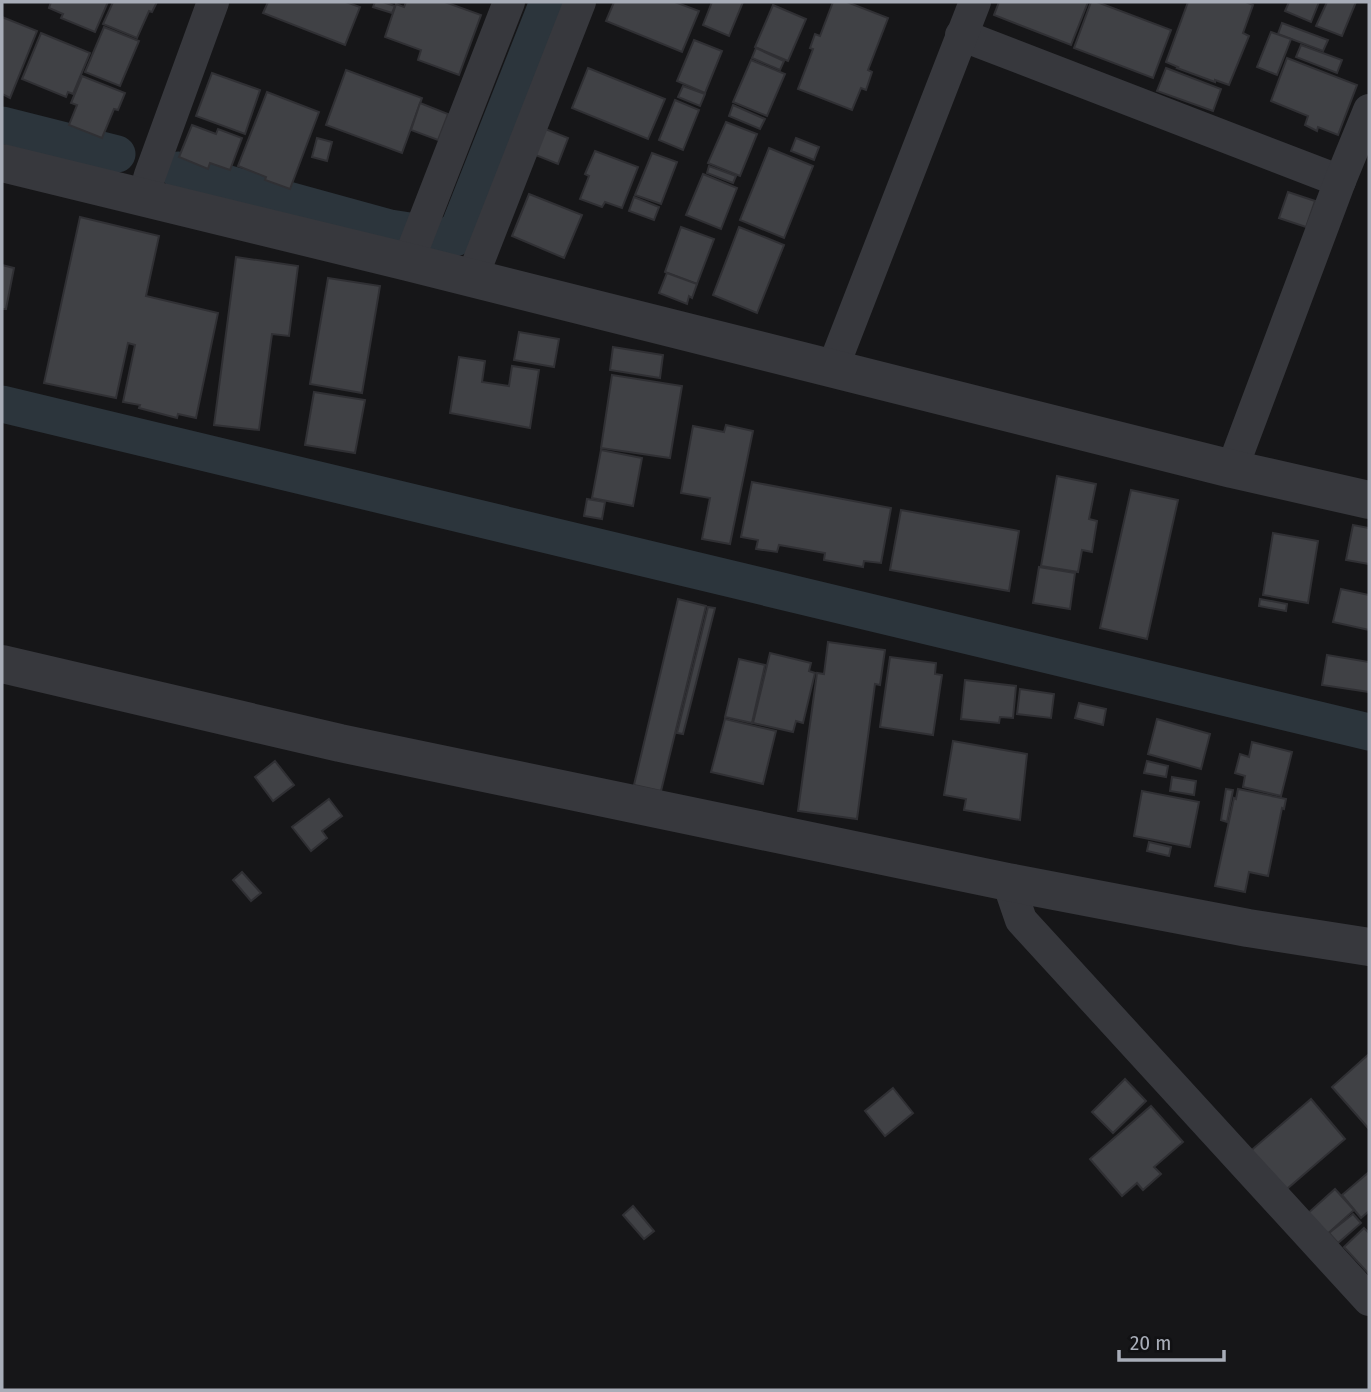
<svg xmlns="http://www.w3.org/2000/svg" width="1371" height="1392" font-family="'Fira Sans Condensed',sans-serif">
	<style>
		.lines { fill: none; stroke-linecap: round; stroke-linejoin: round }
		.canal { stroke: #2c353c; stroke-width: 37 }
		.building { fill: #404145; stroke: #303034; stroke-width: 2 }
		.minor { stroke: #37383d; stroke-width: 32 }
		.tertiary { stroke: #37383d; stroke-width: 38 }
	</style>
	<rect width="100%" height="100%" fill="#161618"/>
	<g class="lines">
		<g class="canal">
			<polyline points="2,125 117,154"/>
			<polyline points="178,170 390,228 455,238 548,2"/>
			<polyline points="2,404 1369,732"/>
		</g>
	</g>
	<g class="building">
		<polygon points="51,2 108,2 95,32 61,18 63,14 49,8"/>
		<polygon points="113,2 157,2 152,12 149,11 137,38 103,24"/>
		<polygon points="268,2 346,2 360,7 345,45 263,13"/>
		<polygon points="375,2 383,2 395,6 392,13 373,7"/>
		<polygon points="406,2 445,2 481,15 459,75 418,60 421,50 385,37 396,4 404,7"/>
		<polygon points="614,2 675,2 699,11 682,52 606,21"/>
		<polygon points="712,2 743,2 729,36 703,25"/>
		<polygon points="833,2 847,2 888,18 868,70 872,72 866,90 861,88 852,110 798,89 813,49 810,48 815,34 820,36"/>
		<polygon points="999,2 1088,2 1071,45 994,15"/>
		<polygon points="1091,2 1097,2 1171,30 1153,78 1074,48"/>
		<polygon points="1188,2 1246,2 1253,5 1243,33 1249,36 1229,85 1215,80 1215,82 1177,68 1178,67 1166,62"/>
		<polygon points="1289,2 1319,2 1311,22 1285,11"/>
		<polygon points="1327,2 1356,2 1342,36 1316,26"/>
		<polygon points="773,5 806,19 788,61 755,47"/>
		<polygon points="2,17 37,31 10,98 2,94"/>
		<polygon points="1282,23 1328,40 1323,51 1278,34"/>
		<polygon points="104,27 139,41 120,86 85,72"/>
		<polygon points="1271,32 1291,39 1277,75 1257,67"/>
		<polygon points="41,33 90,53 73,94 68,92 66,97 22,79"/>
		<polygon points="694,40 722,51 705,93 677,81"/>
		<polygon points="1301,45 1342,60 1337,73 1296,57"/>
		<polygon points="756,48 784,61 780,70 752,58"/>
		<polygon points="1287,58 1357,85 1338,135 1318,127 1317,131 1305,125 1308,116 1271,101"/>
		<polygon points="751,60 785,74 767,116 733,102"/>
		<polygon points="588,68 665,99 648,139 572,108"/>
		<polygon points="1166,68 1221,89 1213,111 1157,91"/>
		<polygon points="346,70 422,98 402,153 326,125"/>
		<polygon points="212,73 260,90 245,134 196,116"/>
		<polygon points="82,76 125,93 118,110 114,109 102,138 69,125 77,105 71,103"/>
		<polygon points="683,86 705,94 700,106 678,97"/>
		<polygon points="267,92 319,112 290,189 265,180 266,177 238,166"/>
		<polygon points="675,100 699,110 683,150 659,140"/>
		<polygon points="420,103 448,114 438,140 411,130"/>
		<polygon points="733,105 765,119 760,129 729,116"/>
		<polygon points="726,122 757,134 740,176 708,163"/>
		<polygon points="192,125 216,134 218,129 242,138 230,170 210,163 208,169 179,157"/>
		<polygon points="543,128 568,138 558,164 533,154"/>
		<polygon points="317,138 332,142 327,161 312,157"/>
		<polygon points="796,138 819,147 814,160 791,151"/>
		<polygon points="769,148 813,166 784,238 740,220"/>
		<polygon points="595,151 638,167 622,208 605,202 602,207 580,199 589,176 585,174"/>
		<polygon points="652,153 677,162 661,204 635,195"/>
		<polygon points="709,166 736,176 733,183 707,173"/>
		<polygon points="703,174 737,188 721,229 686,215"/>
		<polygon points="1288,192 1315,201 1306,227 1279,218"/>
		<polygon points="529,194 582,215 564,258 512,236"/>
		<polygon points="634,197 659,207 654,220 629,211"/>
		<polygon points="80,217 159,236 146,296 218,313 196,418 178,414 177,418 139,408 140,405 123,402 135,345 128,343 116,398 44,383"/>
		<polygon points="681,227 714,239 697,284 665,272"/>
		<polygon points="739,227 784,245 757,313 713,295"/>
		<polygon points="236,257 298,266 289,336 272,334 259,430 214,425"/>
		<polygon points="2,265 14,268 6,309 2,309"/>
		<polygon points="667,273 697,284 692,298 689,296 687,304 659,293"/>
		<polygon points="328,278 380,286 362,393 310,384"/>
		<polygon points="519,332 559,339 554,367 514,360"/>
		<polygon points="613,347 663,355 660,378 610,370"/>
		<polygon points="459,357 485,361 482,382 509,386 512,366 539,370 530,428 450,413"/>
		<polygon points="612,375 682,386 670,458 601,448"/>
		<polygon points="314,392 365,400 355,453 305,445"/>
		<polygon points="726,425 753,431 730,544 702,539 710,498 681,493 693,426 724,432"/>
		<polygon points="601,450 642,458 633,506 592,498"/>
		<polygon points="1057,476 1096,484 1089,519 1097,521 1092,552 1082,550 1078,572 1041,566"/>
		<polygon points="752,482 891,508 881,563 864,561 863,567 824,560 825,553 779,545 777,552 756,549 758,540 741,537"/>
		<polygon points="1131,490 1178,500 1147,639 1100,628"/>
		<polygon points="587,499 605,502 602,519 584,516"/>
		<polygon points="901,510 1019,531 1009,591 890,570"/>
		<polygon points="1353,525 1369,528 1369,564 1346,560"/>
		<polygon points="1273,533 1318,541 1308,603 1263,595"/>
		<polygon points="1039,567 1075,573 1070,609 1033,603"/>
		<polygon points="1341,589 1369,595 1369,630 1333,622"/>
		<polygon points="678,599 706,606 661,791 634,785"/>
		<polygon points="1260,599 1287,604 1286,611 1259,606"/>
		<polygon points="708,607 715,608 683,734 677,733"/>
		<polygon points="828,642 885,650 880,685 875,684 857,819 798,811 817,673 824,674"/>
		<polygon points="770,653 811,663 809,671 815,673 803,723 796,721 793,732 753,723"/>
		<polygon points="1327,655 1369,662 1369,692 1322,685"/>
		<polygon points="890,657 936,663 935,674 942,675 933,735 880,727"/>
		<polygon points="739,659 765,665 752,723 725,717"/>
		<polygon points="965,680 1016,686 1013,718 1000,717 999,723 961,719"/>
		<polygon points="1020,689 1054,694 1051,718 1017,714"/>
		<polygon points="1079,703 1106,709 1103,725 1075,718"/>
		<polygon points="725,719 776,731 763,784 711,772"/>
		<polygon points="1157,719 1210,734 1201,769 1148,754"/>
		<polygon points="953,741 1027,754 1020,820 964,810 966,799 944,795"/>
		<polygon points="1252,742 1292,752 1281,796 1243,787 1245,776 1235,773 1240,754 1249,757"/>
		<polygon points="275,761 294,785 273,801 255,777"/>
		<polygon points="1147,761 1168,766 1166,777 1144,773"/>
		<polygon points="1172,777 1196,781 1194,795 1170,791"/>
		<polygon points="1226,789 1233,790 1227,822 1221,820"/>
		<polygon points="1238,789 1286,799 1284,809 1282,808 1268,876 1249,872 1245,892 1215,886 1234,798 1236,799"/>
		<polygon points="1142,791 1199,802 1190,847 1134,836"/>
		<polygon points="329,799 342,816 322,831 327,838 311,851 292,827"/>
		<polygon points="1149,842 1171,847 1169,856 1147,851"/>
		<polygon points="242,872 261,893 251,901 233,880"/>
		<polygon points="1369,1054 1369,1129 1332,1087"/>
		<polygon points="1125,1079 1146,1101 1113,1133 1092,1112"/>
		<polygon points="893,1088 913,1113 885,1136 865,1111"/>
		<polygon points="1311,1099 1345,1139 1281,1194 1247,1154"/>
		<polygon points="1151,1106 1183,1142 1154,1167 1161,1174 1143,1190 1137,1183 1122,1196 1090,1159"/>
		<polygon points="1369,1172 1369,1211 1361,1218 1342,1195"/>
		<polygon points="1335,1189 1354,1210 1324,1237 1306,1215"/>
		<polygon points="633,1206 654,1231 644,1239 623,1215"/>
		<polygon points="1353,1214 1361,1223 1338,1243 1329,1233"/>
		<polygon points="1364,1228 1368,1232 1369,1231 1369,1274 1344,1247"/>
	</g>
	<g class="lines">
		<g class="minor">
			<polyline points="961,35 1340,181"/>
			<polyline points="143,199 150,175 213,2"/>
			<polyline points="408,262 509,2"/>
			<polyline points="472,278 580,2"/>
			<polyline points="832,370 975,2"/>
			<polyline points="1232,469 1340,181 1369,110"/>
			<polyline points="1008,882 1021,920 1369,1300"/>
		</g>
		<g class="tertiary">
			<polyline points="2,163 408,262 1232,469 1369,500"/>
			<polyline points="2,664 340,743 1008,882 1248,928 1369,947"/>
		</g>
	</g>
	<rect width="1371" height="1392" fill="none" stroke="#a8adb8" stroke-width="7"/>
	<path d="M1119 1350v10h105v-10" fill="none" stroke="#a8adb8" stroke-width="3.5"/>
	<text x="1130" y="1350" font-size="21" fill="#a8adb8" stroke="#111113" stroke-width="5" paint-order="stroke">20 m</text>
</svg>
